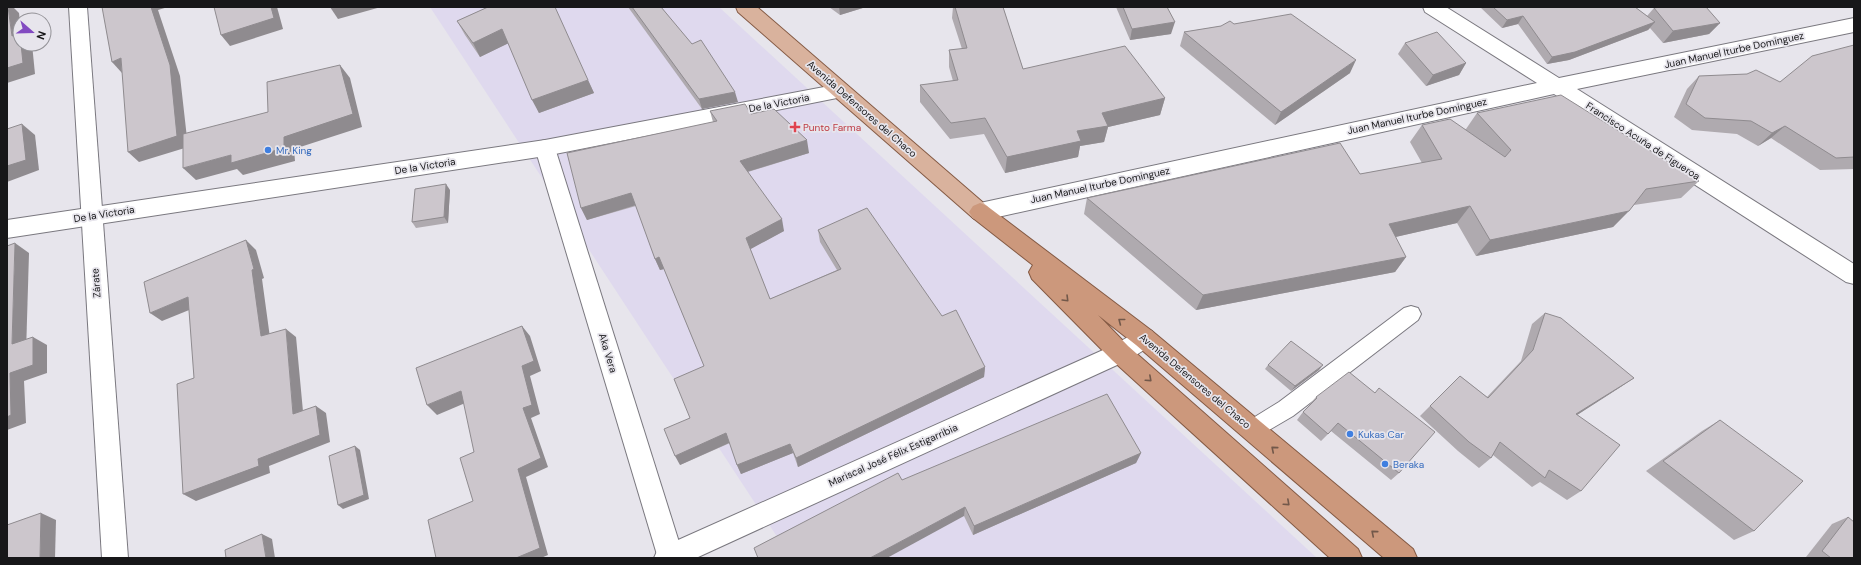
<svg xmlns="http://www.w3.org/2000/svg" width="1861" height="565" font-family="'DM Sans',sans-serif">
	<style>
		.commercial { fill: #dfd9ee }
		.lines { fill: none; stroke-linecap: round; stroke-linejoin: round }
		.service-casing { stroke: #7a787f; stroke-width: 2 }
		.minor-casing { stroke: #7a787f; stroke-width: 2 }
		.tertiary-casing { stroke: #7a787f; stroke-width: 2 }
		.primary-casing { stroke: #845a44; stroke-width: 2 }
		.trunk-casing { stroke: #845a44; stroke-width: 2 }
		.service { fill: #fff; fill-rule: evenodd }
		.minor { fill: #fff; fill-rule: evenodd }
		.tertiary { fill: #fff; fill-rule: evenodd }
		.primary { fill: #d9b29d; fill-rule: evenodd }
		.trunk { fill: #cc987c; fill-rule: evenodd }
		.wall { fill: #afaaaf }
		.shaded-wall { fill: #8f8b8f }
		.building { fill: #ccc6cc; stroke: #8f8b8f }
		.oneway { stroke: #72584a }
		.health-dot { fill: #e0444e; stroke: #e7e5ec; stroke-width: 1.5 }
		.shop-dot { fill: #3f7fe0; stroke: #e7e5ec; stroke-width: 1.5 }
		.labels { text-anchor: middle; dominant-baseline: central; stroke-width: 3.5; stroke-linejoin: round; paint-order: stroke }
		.street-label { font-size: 10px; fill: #171719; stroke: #e7e5ec }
		.health-label { font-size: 10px; fill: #be3a42; stroke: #e7e5ec; text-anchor: start }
		.shop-label { font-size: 10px; fill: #366cbe; stroke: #e7e5ec; text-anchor: start }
	</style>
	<rect width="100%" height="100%" fill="#e7e5ec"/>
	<polygon class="commercial" points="430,7 719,7 1317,558 791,558"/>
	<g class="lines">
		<defs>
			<polygon id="service" points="1411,306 1418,308 1421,314 1418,320 1293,416 1252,440 1245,437 1242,430 1245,423 1279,402 1404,308"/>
			<g id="minor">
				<polygon points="69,7 87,7 128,558 102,558"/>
				<polygon points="1423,7 1446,7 1559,78 1854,18 1854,32 1577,89 1854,264 1854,284 1846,282 1554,94 980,221 973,218 969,212 973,206 980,203 1537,83 1425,12"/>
				<polygon points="545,140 552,142 555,148 684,558 658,558 535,148 538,142"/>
			</g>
			<g id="tertiary">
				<polygon points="840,84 847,86 850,91 847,96 545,156 7,238 7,220 545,140"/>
				<polygon points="1144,328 1152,331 1155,338 1152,345 1128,360 696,558 654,558 658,549 1112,346"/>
			</g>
			<polygon id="primary" points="736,7 757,7 987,206 991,212 987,218 980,221 973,218 738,12"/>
			<polygon id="trunk" points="980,203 987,206 1152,331 1413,549 1417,558 1384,558 1136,345 1098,315 1128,346 1358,549 1362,558 1330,558 1112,360 1032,279 1029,272 1033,265 973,218 969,212 973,206"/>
		</defs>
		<use href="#service" class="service-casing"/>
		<use href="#minor" class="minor-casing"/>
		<use href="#tertiary" class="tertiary-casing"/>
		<use href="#primary" class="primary-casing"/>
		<use href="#trunk" class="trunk-casing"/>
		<use href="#service" class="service"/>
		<use href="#minor" class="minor"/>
		<use href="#tertiary" class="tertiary"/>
		<use href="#primary" class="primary"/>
		<use href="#trunk" class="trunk"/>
	</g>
	<g class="wall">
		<polygon points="488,7 588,80 594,93 539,113 508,43 480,57 465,35 457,21"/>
		<polygon points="628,7 661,7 738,102 702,109"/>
		<polygon points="829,7 866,7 840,15"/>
		<polygon points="953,7 1003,7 1023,69 1165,98 1160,115 1108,127 1104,142 1080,146 1078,157 1005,173 984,134 950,139 920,102 920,85 953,81 949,67 949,50 962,49 952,18"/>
		<polygon points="1116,7 1167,7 1171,34 1130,40"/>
		<polygon points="1480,7 1635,7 1647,16 1654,8 1720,23 1709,34 1663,43 1650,28 1648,30 1569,60 1547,64 1518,24 1502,28"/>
		<polygon points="1234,24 1350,73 1275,125 1180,46 1184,32"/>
		<polygon points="1405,43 1466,63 1459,75 1426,86 1398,54"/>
		<polygon points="1854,45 1854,169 1820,170 1771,138 1758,146 1737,134 1692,130 1674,117 1687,89 1699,76 1780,82"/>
		<polygon points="710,111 751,114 809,153 748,172 784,231 750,249 770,299 837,270 820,242 818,230 942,316 985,367 984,377 798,467 793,453 741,474 737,465 730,443 680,465 690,418 704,366 664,269 660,270 655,259 636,206 587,220 581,208 713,122"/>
		<polygon points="1477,113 1699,181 1681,198 1634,205 1613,227 1476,256 1457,223 1395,237 1406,257 1395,272 1196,310 1084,214 1087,198 1360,174 1422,163 1410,142 1422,125 1466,129"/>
		<polygon points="450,190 448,223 416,228 412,222"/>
		<polygon points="1545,313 1634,378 1619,388 1577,415 1581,491 1567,500 1540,482 1532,487 1493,455 1491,458 1479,468 1458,451 1420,416 1460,376 1487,397 1521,361 1532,324"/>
		<polygon points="1268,365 1319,370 1291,391 1265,369"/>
		<polygon points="1375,393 1399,473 1391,480 1331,431 1321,441 1297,420 1303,412 1310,406 1309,405 1316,397"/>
		<polygon points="1720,420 1754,531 1734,540 1646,471 1702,431"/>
		<polygon points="1141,453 1136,463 973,535 964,516 902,480"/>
		<polygon points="1848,517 1854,558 1807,558 1806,557 1832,524"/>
	</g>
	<g class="shaded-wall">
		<polygon points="8,7 13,7 19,13 20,22 20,43 12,36"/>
		<polygon points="151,7 168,7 158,10 180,76 188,147 139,162 128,152"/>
		<polygon points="271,7 277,7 283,29 230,46 221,35"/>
		<polygon points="330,7 381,7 338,19"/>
		<polygon points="839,7 866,7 840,15"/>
		<polygon points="1523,16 1518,24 1502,28 1507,20"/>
		<polygon points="1175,22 1171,34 1130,40 1132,29"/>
		<polygon points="1655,22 1648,30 1569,60 1547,64 1552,57"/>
		<polygon points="1720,23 1709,34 1663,43 1673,31"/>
		<polygon points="502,29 509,43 480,57 473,43"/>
		<polygon points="21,44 32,44 35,74 7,83 7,68"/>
		<polygon points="121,58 122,73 112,62"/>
		<polygon points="1356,60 1350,73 1275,125 1281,112"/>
		<polygon points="1466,63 1459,75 1426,86 1433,75"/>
		<polygon points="340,65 350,78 362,127 294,149 295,161 243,175 237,169 196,180 183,168 231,155 284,137"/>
		<polygon points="588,80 594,93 539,113 532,100"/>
		<polygon points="735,92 738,102 702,109 699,99"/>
		<polygon points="1165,98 1160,115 1108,127 1104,142 1080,146 1078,157 1005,173 1007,157 1102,113"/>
		<polygon points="22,124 35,135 39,170 7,182 7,166"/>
		<polygon points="1785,126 1771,138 1758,146 1772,133"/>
		<polygon points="807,140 809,153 743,173 740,161"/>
		<polygon points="446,184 450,190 448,223 444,217"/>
		<polygon points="631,193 636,205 587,220 581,208"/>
		<polygon points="1470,206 1457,223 1378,241 1389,224"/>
		<polygon points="1629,211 1613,227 1476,256 1490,240"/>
		<polygon points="782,219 784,231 749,250 746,238"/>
		<polygon points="246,240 256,250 264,278 262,279 271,345 261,336"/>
		<polygon points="15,243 29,253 26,353 12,344"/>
		<polygon points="659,257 664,269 660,270 655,259"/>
		<polygon points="1406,257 1395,272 1196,310 1203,295"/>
		<polygon points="188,297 199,306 162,321 150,313"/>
		<polygon points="522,326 530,336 541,371 530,376 540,414 531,418 548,467 526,477 548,555 541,558 516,558 518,469 523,408 522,366"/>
		<polygon points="286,329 296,337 304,422 293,414"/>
		<polygon points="33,337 47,345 47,373 24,381 26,423 7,430 7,417 10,373"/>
		<polygon points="1323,365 1319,370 1291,391 1295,386"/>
		<polygon points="985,367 984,377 798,467 796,458"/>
		<polygon points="1634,378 1619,388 1563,424 1576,414"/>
		<polygon points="461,391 470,401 437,415 427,405"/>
		<polygon points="316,406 326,413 330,442 269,466 270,473 196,501 183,494 258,459"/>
		<polygon points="726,433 731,442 680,465 675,456"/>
		<polygon points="790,444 793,453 741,474 737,465"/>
		<polygon points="355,446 360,450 369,499 343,509 338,505"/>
		<polygon points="1141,453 1136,463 973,535 974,526"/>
		<polygon points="965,507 964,516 887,558 870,558"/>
		<polygon points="41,513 56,520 55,558 40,558"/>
		<polygon points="262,534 272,539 275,558 266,558"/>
	</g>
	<g class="building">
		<polygon points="7,7 8,7 12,36 20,33 20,44 21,44 23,63 7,68"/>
		<polygon points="102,7 151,7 170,65 177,136 128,152 121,58 112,62"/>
		<polygon points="214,7 271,7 274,18 221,35"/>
		<polygon points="488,7 555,7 588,80 532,100 502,29 473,43 457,21"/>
		<polygon points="632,7 661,7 692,44 701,40 735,92 699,99"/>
		<polygon points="955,7 1003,7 1023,69 1125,46 1165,98 1102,113 1108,126 1077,131 1081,141 1007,157 985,118 951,123 920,85 958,80 949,50 967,48"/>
		<polygon points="1123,7 1167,7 1175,22 1132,29"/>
		<polygon points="1493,7 1635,7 1655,22 1575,52 1552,57 1523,16 1507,20"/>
		<polygon points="1660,7 1706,7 1720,23 1673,31 1654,8"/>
		<polygon points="1291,14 1356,60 1281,112 1184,32 1221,26 1230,21 1234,24"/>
		<polygon points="1437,32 1466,63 1433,75 1405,43"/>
		<polygon points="1854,45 1854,157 1836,158 1785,126 1772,133 1751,121 1705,118 1686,104 1699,76 1747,74 1756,70 1780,82 1812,56"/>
		<polygon points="340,65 353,114 284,137 284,148 231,163 231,155 183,168 183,134 268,112 267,82"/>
		<polygon points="1561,95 1699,181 1646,189 1629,211 1490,240 1470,206 1389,224 1406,257 1203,295 1087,198 1340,143 1360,174 1442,159 1422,125 1450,119 1505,157 1511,150 1477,113"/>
		<polygon points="745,104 751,114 774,109 807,140 740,161 782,219 746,238 770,299 841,269 818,230 867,208 942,316 956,310 985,367 796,458 790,444 737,465 726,433 675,456 664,429 690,418 674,379 704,366 659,257 655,259 631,193 581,208 567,153 717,121 710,111"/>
		<polygon points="22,124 26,160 7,166 7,129"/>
		<polygon points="446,184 444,217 412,222 415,189"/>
		<polygon points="246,240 254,269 252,270 261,336 286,329 293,414 316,406 320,435 258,459 259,466 183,494 177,384 194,378 188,297 150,313 144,282"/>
		<polygon points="15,243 12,344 33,337 33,365 10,373 11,415 7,417 7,246"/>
		<polygon points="1545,313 1561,318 1634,378 1576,414 1620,445 1581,491 1549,470 1545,478 1500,442 1491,458 1469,442 1430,406 1460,376 1488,398 1533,350"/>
		<polygon points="522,326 534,361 522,366 532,405 523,408 541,458 518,469 540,548 516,558 436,558 428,520 473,501 460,458 474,452 461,391 427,405 416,368"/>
		<polygon points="1291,341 1323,365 1295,386 1268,365"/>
		<polygon points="1349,372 1375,393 1379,388 1435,432 1399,473 1338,423 1328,434 1303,412 1317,398 1316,397"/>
		<polygon points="1107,394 1141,453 974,526 965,507 870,558 758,558 754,548 898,473 902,480"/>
		<polygon points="1720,420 1803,481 1754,531 1663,461"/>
		<polygon points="355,446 364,495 338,505 329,456"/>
		<polygon points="41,513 40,558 7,558 7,525"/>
		<polygon points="1848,517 1854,522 1854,558 1831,558 1822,551"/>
		<polygon points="262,534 266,558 226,558 225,550"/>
	</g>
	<defs><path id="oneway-chevron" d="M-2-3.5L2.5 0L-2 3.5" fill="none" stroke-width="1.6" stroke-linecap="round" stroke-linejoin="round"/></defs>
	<g class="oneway">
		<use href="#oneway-chevron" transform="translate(1066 299) rotate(45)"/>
		<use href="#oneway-chevron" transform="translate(1121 321) rotate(-142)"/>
		<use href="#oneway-chevron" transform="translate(1149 379) rotate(42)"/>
		<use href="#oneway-chevron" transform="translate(1274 449) rotate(-140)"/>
		<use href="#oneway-chevron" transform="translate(1287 503) rotate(42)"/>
		<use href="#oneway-chevron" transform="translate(1374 533) rotate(-140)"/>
	</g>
	<path class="health-dot" d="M793 121h4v4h4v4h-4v4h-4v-4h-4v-4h4z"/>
	<g class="shop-dot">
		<circle cx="268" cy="150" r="4"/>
		<circle cx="1350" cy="434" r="4"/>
		<circle cx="1385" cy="464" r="4"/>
	</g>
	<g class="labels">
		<g class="street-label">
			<text transform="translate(1734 50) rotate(-12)">Juan Manuel Iturbe Dominguez</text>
			<text transform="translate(779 103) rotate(-11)">De la Victoria</text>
			<text transform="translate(862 109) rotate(41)">Avenida Defensores del Chaco</text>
			<text transform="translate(1417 116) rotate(-12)">Juan Manuel Iturbe Dominguez</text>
			<text transform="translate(1643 141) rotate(33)">Francisco Acuña de Figueroa</text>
			<text transform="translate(425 166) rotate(-9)">De la Victoria</text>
			<text transform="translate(1100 185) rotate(-12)">Juan Manuel Iturbe Dominguez</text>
			<text transform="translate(104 214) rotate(-9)">De la Victoria</text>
			<text transform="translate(96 283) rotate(-94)">Zárate</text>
			<text transform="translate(608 353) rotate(73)">Aka Vera</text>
			<text transform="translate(1195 381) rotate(40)">Avenida Defensores del Chaco</text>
			<text transform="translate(893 455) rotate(-24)">Mariscal José Félix Estigarribia</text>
		</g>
		<g class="health-label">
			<text x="803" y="127">Punto Farma</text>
		</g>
		<g class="shop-label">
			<text x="276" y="150">Mr. King</text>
			<text x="1358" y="434">Kukas Car</text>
			<text x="1393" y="464">Beraka</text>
		</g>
	</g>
	<rect width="1861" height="565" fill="none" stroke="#171719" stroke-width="16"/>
	<g transform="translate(32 32) rotate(110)"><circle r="19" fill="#e7e5ec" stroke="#949398"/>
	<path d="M0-3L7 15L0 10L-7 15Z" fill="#824ac1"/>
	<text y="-6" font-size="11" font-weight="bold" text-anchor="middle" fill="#171719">N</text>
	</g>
</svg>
